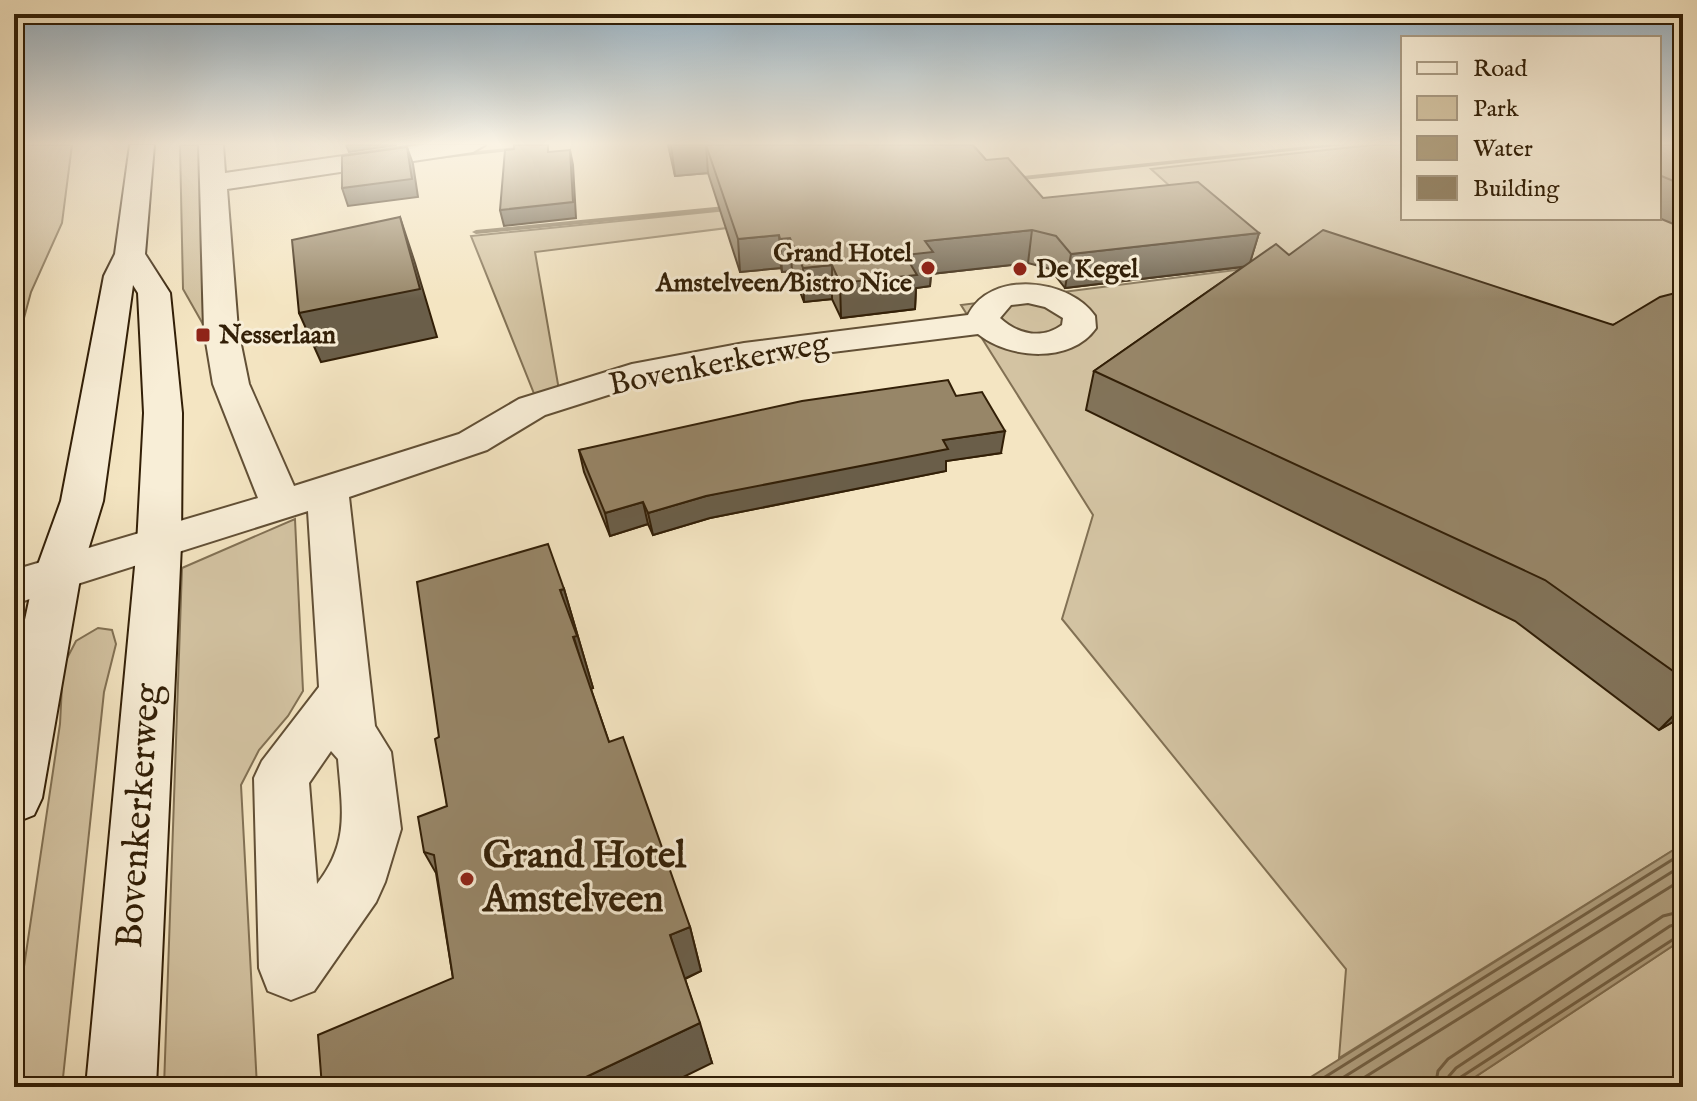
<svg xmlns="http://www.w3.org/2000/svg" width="1697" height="1101" font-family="'IM FELL English',serif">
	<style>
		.green { fill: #d3c3a2; stroke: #827154; stroke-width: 2 }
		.water { fill: #b2a282; stroke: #7f6e51; stroke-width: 2 }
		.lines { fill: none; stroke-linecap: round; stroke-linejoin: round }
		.shore { stroke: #726044; stroke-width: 3 }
		.stream { fill: #7f6e51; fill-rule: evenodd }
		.street-casing { stroke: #625036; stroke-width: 4 }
		.secondary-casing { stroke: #321f07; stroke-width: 4 }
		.street { fill: #f8eed7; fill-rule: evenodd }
		.secondary { fill: #f8eed7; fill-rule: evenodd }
		.wall { fill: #827359; stroke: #321f07; stroke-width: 2 }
		.shaded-wall { fill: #6a5e49; stroke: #321f07; stroke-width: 2 }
		.building { fill: #978668; stroke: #321f07; stroke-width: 2 }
		.poi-dot { fill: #8f2418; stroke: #f8eed7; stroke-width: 3 }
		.labels { text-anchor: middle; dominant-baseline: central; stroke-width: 6; stroke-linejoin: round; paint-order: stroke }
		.far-poi-label { font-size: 26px; font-weight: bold; fill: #321f07; stroke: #f8eed7; text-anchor: start }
		.street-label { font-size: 32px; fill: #321f07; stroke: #f8eed7 }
		.near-street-label { font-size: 38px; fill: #321f07; stroke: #f8eed7 }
		.near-poi-label { font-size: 38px; font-weight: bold; fill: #321f07; stroke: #f8eed7; text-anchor: start }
	</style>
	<rect width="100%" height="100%" fill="#f4e5c2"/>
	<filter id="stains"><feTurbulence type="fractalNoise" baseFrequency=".0025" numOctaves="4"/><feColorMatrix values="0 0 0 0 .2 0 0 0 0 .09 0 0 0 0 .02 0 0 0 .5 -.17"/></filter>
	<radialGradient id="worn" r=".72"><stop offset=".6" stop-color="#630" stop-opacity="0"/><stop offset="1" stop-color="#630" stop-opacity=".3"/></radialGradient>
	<g class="green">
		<polygon points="14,145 72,145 62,223 31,292 14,355"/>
		<polygon points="180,145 200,145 204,326 183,289"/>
		<polygon points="1372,145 1403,145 1403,218 1659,218 1659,145 1683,147 1683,844 1339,1058 1346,969 1062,619 1093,515 961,305 1259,267 1151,169"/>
		<polygon points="757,207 767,223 535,252 559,390 535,396 471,236"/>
		<polygon points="295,519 303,691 288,716 259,750 241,785 257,1087 164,1087 182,568"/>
		<polygon points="98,628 112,630 116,644 104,692 62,1087 14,1087 14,1034 60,724 63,666 76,641"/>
		<polygon points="1683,939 1683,1087 1460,1087"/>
	</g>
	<polygon class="water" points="1683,844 1683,939 1460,1087 1295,1087"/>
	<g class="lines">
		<g class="shore">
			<polyline points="1309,1087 1683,853"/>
			<polyline points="1328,1087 1683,865"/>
			<polyline points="1349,1087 1683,879"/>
			<polyline points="1435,1087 1438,1071 1448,1059 1663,916 1683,911"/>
			<polyline points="1447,1087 1449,1076 1456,1068 1670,926 1683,923"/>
			<polyline points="1457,1087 1461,1077 1683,933"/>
		</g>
		<g class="stream">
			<polygon points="1319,145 1345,145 1013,181 1009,179 1013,177"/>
			<polygon points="518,147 520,148 520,150 437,159 434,157 437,155"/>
			<polygon points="736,205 740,207 739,209 476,234 472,232 476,230"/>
		</g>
		<defs>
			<path id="street" d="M199,145H223L225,173L420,145H485L473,152L227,189L238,330L249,384L294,486L459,434L519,399L632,364L744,343L968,315C990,270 1069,278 1095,316L1096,328C1071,364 1009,359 978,334L744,363L652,381L545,415L487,450L349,497L375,726L391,752L401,829L385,882L376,902L314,991L291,1000L268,991L259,968L254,778L262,761L319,687L308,511L14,604V570L258,498L213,384L204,330ZM1028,303L1045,307L1063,318L1062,325C1042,340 1017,334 1000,318L1011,305ZM331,751L338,759C342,809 350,842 317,884L309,783Z"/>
			<polygon id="secondary" points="130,145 154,145 145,254 170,293 182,413 181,545 156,1087 86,1087 137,545 144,413 138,293 133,285 103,501 81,573 42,798 34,815 14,823 14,671 35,573 61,501 104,276 115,254"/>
		</defs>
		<use href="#street" class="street-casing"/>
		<use href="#secondary" class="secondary-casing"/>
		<use href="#street" class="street"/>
		<use href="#secondary" class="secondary"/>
	</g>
	<g class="wall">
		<polygon points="668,145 973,145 986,160 1043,198 1259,233 1250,262 1289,255 1613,325 1683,291 1683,716 1659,730 1515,621 1086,410 1094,371 1243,267 1065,288 1050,269 1028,263 931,274 930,286 916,288 915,309 841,318 832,299 804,302 792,271 782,272 781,268 740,272 708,173 675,176"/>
		<polygon points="1659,145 1683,145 1683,228 1659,218"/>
		<polygon points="956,396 1001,453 946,461 946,471 710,518 653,535 648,524 610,536 584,472 579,450"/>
		<polygon points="564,589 593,688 591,689 609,742 690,927 701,971 685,979 712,1063 453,978 436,873 424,852 447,806 439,737"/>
	</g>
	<g class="shaded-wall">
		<polygon points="346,145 397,145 349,152"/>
		<polygon points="671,145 706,145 708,173 675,176"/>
		<polygon points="407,147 413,164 418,197 348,206 342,188"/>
		<polygon points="570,150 573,165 576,218 504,226 500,210"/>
		<polygon points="400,217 415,263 437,337 321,362 299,313"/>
		<polygon points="1032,230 1028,263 931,274 930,286 916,288 915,309 841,318 840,283 905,255 925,241"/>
		<polygon points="1259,233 1249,266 1065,288 1071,254"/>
		<polygon points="779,235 781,268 740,272 738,239"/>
		<polygon points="790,238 792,271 782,272 780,239"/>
		<polygon points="832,265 832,299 804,302 803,268"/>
		<polygon points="1005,431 1001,453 946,461 946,471 710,518 653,535 648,513 706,496 943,440"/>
		<polygon points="643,502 648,524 610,536 605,513"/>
		<polygon points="564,589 593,688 589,689 560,590"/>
		<polygon points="1683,706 1683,716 1659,730"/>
		<polygon points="690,927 701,971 684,979 670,935"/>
		<polygon points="700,1023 712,1063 663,1087 565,1087"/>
	</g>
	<g class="building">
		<polygon points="514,145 548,145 548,152 570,150 573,202 500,210 505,150 514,149"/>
		<polygon points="706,145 973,145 986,160 1008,158 1043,198 1198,182 1259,233 1071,254 1056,236 1032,230 925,241 933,252 905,255 917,275 840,283 832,265 803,268 790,238 780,239 779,235 738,239"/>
		<polygon points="1659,145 1683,145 1683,185 1659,175"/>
		<polygon points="407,147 412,179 342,188 342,156"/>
		<polygon points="400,217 420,289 299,313 292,240"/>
		<polygon points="1323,230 1613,325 1660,297 1683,291 1683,678 1545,580 1094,371 1276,244 1289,255"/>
		<polygon points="948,380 956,396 982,392 1005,431 943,440 948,449 706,496 648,513 643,502 605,513 579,450 802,401"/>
		<polygon points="548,544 564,589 560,590 577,636 573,637 609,742 623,737 690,927 670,935 700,1023 565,1087 322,1087 318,1035 453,978 434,855 424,852 418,817 447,806 435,739 439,737 417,582"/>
	</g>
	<linearGradient id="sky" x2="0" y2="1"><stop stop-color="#92adbf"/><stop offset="0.48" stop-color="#faf3e4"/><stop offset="1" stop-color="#faf3e4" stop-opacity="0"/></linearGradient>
	<rect width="1697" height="299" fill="url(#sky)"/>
	<g class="poi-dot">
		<circle cx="928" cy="268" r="8"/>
		<circle cx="1020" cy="269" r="8"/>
		<rect x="195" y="327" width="16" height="16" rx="4"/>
		<circle cx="467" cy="879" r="8"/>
	</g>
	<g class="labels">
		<g class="far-poi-label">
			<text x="912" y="253" text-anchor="end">Grand Hotel<tspan x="912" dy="30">Amstelveen/Bistro Nice</tspan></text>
			<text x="1036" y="269">De Kegel</text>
			<text x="219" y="335">Nesserlaan</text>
		</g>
		<g class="street-label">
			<text transform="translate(719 365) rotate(-11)">Bovenkerkerweg</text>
		</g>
		<g class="near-street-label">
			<text transform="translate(140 816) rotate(-86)">Bovenkerkerweg</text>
		</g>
		<g class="near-poi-label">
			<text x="483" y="857">Grand Hotel<tspan x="483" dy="44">Amstelveen</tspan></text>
		</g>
	</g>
	<rect width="1697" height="1101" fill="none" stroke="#f4e5c2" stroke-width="48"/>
	<rect x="16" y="16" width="1665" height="1069" fill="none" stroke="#321f07" stroke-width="4"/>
	<rect x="24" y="24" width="1649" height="1053" fill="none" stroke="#321f07" stroke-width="2"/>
	<rect x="1401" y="36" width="260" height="184" fill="#f8eed7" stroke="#a99b84" stroke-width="2"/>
	<rect x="1417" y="62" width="40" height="12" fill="#f8eed7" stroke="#a99b84" stroke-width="2"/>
	<text x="1473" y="76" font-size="24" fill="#321f07">Road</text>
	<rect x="1417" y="96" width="40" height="24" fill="#d3c3a2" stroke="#a99b84" stroke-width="2"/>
	<text x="1473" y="116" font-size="24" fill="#321f07">Park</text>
	<rect x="1417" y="136" width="40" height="24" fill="#b2a282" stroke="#a99b84" stroke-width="2"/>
	<text x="1473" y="156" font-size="24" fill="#321f07">Water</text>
	<rect x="1417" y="176" width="40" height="24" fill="#978668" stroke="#a99b84" stroke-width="2"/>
	<text x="1473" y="196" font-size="24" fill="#321f07">Building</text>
	<rect width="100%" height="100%" filter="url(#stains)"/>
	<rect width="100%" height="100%" fill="url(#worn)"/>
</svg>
